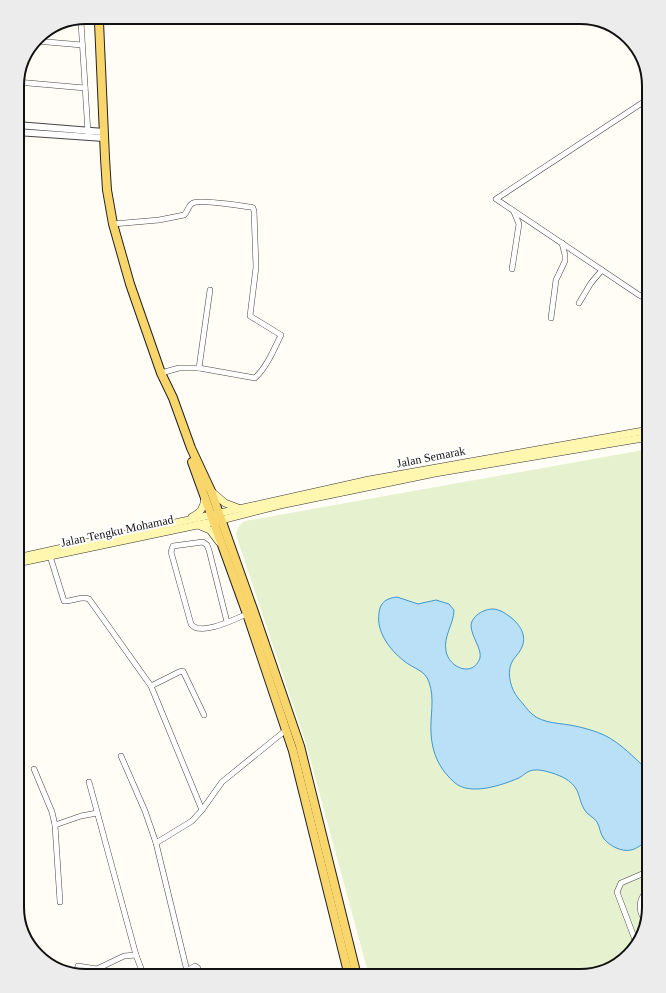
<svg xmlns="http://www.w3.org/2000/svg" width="666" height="993" font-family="'Times New Roman',serif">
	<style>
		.pitch { fill: #e6f2cf }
		.water { fill: #b9e0f7; stroke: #3f96cf }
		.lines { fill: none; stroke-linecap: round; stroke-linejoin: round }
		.minor-casing { stroke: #444; stroke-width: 6 }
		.tertiary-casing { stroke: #444; stroke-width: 8 }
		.secondary-casing { stroke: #333; stroke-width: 8 }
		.primary-casing { stroke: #222; stroke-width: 10 }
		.minor { stroke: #fff; stroke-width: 5 }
		.tertiary { stroke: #fff; stroke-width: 6 }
		.secondary { stroke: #fff6b0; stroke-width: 7 }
		.primary { stroke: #f9d66b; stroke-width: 8 }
		.labels { text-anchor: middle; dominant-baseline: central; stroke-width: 4; stroke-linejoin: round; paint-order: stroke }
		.street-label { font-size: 12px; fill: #111; stroke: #fff }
		.rim { fill: none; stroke: #111; stroke-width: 2 }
	</style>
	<rect width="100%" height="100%" fill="#fffdf5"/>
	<path class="pitch" d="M649,449V907L640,942L614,967L580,976H369L307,747L236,535C237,528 239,525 245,521Z"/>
	<path class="water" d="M397,597L418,604L436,600L449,604L454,610C454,624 443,636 446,651C449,668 473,678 480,658C482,649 472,638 471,626C471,615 488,606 498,610C502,611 506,614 509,616C520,624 528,636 521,649C519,654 513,658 511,664C507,675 511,689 518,698C523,703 527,710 532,714C543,724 562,723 575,726C585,728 595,731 604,735C621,743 635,759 649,771V840C643,843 637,849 631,850C621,852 610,846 604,839C600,834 600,827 597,822C594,817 587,815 584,809C577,796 581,789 566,779C560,775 542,769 535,770C528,770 524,775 519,778C502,785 471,796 455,783C440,770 432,754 431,733C430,716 435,699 429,682C425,670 414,669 404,661C390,650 376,632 379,613C380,602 387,598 397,597Z"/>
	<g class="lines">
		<defs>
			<g id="minor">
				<polyline points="81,22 88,133"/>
				<polyline points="36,41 82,45"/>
				<polyline points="17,82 85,88"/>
				<polyline points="649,102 642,103 496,199 639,295 649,300"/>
				<path d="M113,224L159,220L184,215C188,212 188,205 193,203C201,199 241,206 251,207L253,208L254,211L256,267L250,316L281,335C274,349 267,367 255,378L199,368H179L161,373"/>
				<polyline points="512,269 519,224 514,212"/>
				<polyline points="579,303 591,283 602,270"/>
				<polyline points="551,318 556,280 565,261 565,255 562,243"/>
				<polyline points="199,368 210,290"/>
				<path d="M50,556L64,601C73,602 81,595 89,599L151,686L202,810"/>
				<path d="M227,622L209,550L207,545L203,542L173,546L171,552L191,624C200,637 235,619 247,614H250"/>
				<polyline points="151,686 179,672 183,671 204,715"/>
				<polyline points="121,756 145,811 156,843"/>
				<polyline points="34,769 52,812 55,825 81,816 97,813"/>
				<polyline points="89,782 136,955"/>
				<polyline points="55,825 60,902"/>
				<path d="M645,920C637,910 639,897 649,889"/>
				<polyline points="637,945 617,892 621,883 649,871"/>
				<polyline points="187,971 156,843 192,821 202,810 222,782 286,730"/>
				<polyline points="76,974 78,966 97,969 124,956 136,955 142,971 147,976"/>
				<polyline points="178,976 195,966 198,968 196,976"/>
			</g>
			<g id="tertiary">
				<polyline points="17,125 104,132"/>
				<polyline points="17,132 104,138"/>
			</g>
			<g id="secondary">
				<polyline points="646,74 649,103"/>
				<polyline points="212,492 225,503 238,508"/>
				<path d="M192,517C201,513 204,507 205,498"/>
				<polyline points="198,525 210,530 219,542"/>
				<polyline points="17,558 369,480 649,430"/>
				<polyline points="17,563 221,520 280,505 435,473 649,437"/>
			</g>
			<g id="primary">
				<polyline points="99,22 105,158 107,190 113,224 130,284 161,373 173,398 191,448 211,491 254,612 300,746 357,976"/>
				<polyline points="192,462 247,614 293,751 349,976"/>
			</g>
		</defs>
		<use href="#minor" class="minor-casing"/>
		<use href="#tertiary" class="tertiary-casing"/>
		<use href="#secondary" class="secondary-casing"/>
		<use href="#primary" class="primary-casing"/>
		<use href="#minor" class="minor"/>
		<use href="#tertiary" class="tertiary"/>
		<use href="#secondary" class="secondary"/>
		<use href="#primary" class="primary"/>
	</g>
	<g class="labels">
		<g class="street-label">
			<text transform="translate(431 457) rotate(-11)">Jalan Semarak</text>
			<text transform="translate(117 531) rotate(-12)">Jalan Tengku Mohamad</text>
		</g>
	</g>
	<path d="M0 0H666V993H0ZM86 24H580A62 62 0 0 1 642 86V907A62 62 0 0 1 580 969H86A62 62 0 0 1 24 907V86A62 62 0 0 1 86 24Z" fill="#ececec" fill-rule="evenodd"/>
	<path class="rim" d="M86 24H580A62 62 0 0 1 642 86V907A62 62 0 0 1 580 969H86A62 62 0 0 1 24 907V86A62 62 0 0 1 86 24Z"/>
</svg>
